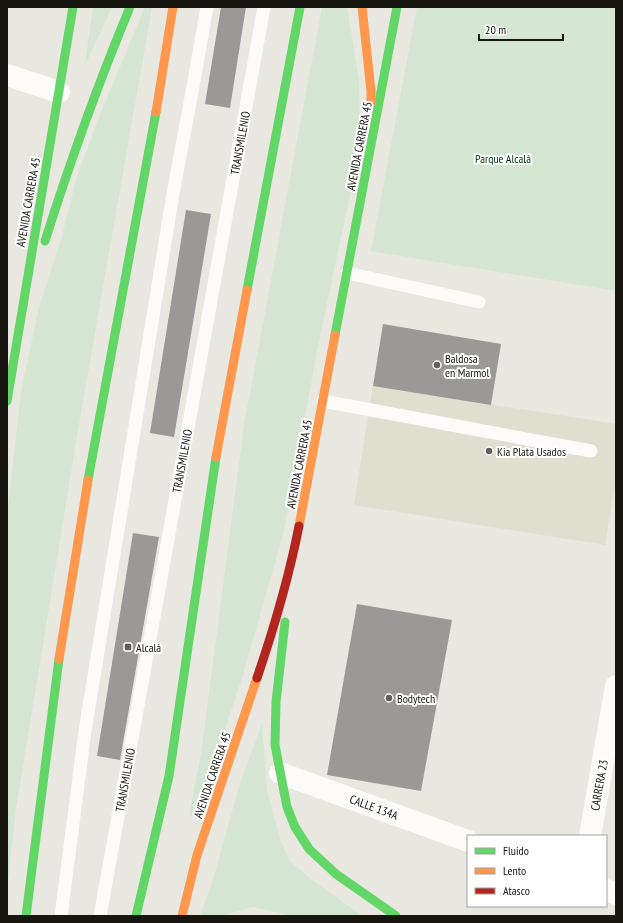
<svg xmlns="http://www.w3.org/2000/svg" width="623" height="923" font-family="'PT Sans Narrow',sans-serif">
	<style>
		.built { fill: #e0decf }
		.green { fill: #d4e6d2 }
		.building { fill: #9b9997 }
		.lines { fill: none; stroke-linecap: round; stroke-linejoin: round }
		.lane { stroke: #fcfbfa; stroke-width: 13 }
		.street { stroke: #fcfbfa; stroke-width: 22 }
		.fast { stroke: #63d668; stroke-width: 9 }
		.slow { stroke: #ff974d; stroke-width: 9 }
		.jam { stroke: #b3261e; stroke-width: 9 }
		.poi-dot { fill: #605f59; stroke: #fff; stroke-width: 1.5 }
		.labels { text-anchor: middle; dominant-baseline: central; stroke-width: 4; stroke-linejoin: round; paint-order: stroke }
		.street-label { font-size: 12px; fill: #171611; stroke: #fff }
		.park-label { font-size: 12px; fill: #003a0f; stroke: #fff }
		.poi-label { font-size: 12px; fill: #171611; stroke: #fff; text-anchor: start }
	</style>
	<rect width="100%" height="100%" fill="#e8e7e0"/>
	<polygon class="built" points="373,386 616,424 616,478 605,545 354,505"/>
	<g class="green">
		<polygon points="93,7 112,7 85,65"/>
		<polygon points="145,7 152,7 78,430 16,809 7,889 7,516 21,392 39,307 61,240 77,176 100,115"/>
		<polygon points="322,7 347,7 359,80 360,133 351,190 318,346 284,531 242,678 196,817 189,815 201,754 244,425"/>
		<polygon points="417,7 616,7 616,291 371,251"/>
		<polygon points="262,724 267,791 281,842 290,861 312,880 363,916 292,916 253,907 220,916 200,916 212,883 240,783"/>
	</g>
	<g class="building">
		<polygon points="221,7 246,7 230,108 205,104"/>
		<polygon points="186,210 211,214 174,437 150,433"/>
		<polygon points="383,324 501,344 491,405 373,386"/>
		<polygon points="133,533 159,537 120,760 97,756"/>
		<polygon points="357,604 452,620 421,791 327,775"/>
	</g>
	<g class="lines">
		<g class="lane">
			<polyline points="347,273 479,302"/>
			<polyline points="323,401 591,451"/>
			<polyline points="61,916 85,731 173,194 194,81 207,7"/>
			<polyline points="100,916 264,7"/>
		</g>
		<g class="street">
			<polyline points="7,75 59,92"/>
			<polyline points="280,773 468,841"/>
			<polyline points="590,836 616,686"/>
			<polyline points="606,890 616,894"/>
		</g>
		<g class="fast">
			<path d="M45,241C70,162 98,84 130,7"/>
			<polyline points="247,290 300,7"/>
			<polyline points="335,335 397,7"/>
			<polyline points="7,401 73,7"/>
			<polyline points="88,480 156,112"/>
			<polyline points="285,622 276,702 275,745 287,807 295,827 309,849 336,874 396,916"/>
			<polyline points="26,916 59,659"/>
			<polyline points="136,916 169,776 216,457"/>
		</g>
		<g class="slow">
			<polyline points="362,7 371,91 371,103"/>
			<polyline points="156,112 173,7"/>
			<polyline points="216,457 247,290"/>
			<polyline points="299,526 335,335"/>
			<polyline points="59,659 88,480"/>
			<polyline points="182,916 197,855 257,678"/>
		</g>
		<path class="jam" d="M257,678C274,628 289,577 299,526"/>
	</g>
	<g class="poi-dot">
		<circle cx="437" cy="365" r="4"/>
		<circle cx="489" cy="451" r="4"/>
		<rect x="124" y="643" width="8" height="8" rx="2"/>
		<circle cx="389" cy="698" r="4"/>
	</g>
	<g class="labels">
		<g class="street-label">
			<text transform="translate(240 143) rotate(-80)">TRANSMILENIO</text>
			<text transform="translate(359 146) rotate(-79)">AVENIDA CARRERA 45</text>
			<text transform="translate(28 202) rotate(-80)">AVENIDA CARRERA 45</text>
			<text transform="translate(182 461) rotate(-80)">TRANSMILENIO</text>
			<text transform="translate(299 464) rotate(-79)">AVENIDA CARRERA 45</text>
			<text transform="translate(212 775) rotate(-71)">AVENIDA CARRERA 45</text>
			<text transform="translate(125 780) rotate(-80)">TRANSMILENIO</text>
			<text transform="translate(599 785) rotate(-80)">CARRERA 23</text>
			<text transform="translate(374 807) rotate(20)">CALLE 134A</text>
		</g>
		<g class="park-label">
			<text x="503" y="158">Parque Alcalá</text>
		</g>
		<g class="poi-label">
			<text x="445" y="358">Baldosa<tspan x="445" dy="14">en Marmol</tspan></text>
			<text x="497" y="451">Kia Plata Usados</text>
			<text x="136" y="647">Alcalá</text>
			<text x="397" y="698">Bodytech</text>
		</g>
	</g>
	<rect width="623" height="923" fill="none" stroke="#171611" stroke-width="16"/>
	<rect x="467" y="835" width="140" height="72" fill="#ffffff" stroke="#a2a2a0"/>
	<rect x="475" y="848" width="20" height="6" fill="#63d668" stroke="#a2a2a0"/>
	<text x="503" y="855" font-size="12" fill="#171611">Fluido</text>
	<rect x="475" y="868" width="20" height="6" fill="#ff974d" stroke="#a2a2a0"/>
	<text x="503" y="875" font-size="12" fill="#171611">Lento</text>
	<rect x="475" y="888" width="20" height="6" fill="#b3261e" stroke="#a2a2a0"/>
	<text x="503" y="895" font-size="12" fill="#171611">Atasco</text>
	<path d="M479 34v6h84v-6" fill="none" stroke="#171611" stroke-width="2"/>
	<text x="485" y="34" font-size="12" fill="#171611" stroke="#ffffff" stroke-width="3" paint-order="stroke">20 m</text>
</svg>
